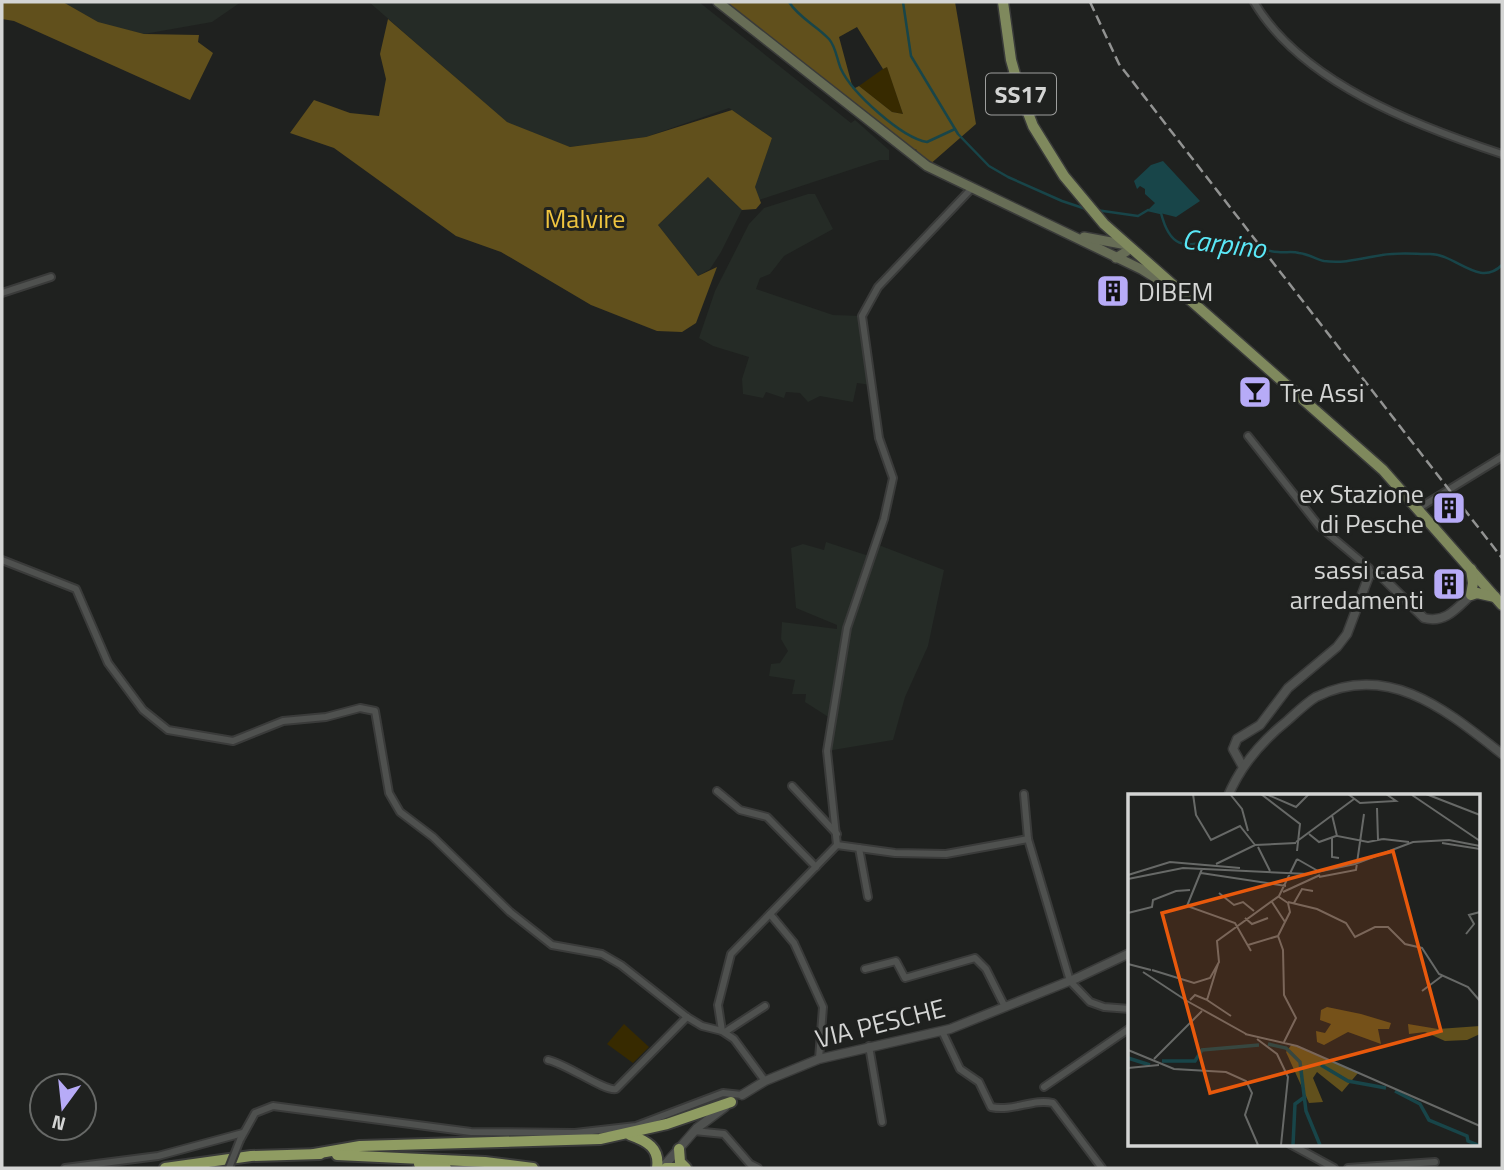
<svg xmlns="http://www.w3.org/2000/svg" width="1504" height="1170" font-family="'Titillium Web',sans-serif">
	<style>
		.built { fill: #252b26 }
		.green { fill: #372a00 }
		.forest { fill: #61501c; fill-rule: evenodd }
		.water { fill: #184549 }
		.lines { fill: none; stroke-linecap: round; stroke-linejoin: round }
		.stream { stroke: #184549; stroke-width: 2.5 }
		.minor-casing { stroke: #3a3b3a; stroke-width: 10 }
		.tertiary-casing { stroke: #3a3b3a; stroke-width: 11 }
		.secondary-casing { stroke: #3a3b3a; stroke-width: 12 }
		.primary-casing { stroke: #3a3b3a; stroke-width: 13 }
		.trunk-casing { stroke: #3a3b3a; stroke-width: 14 }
		.minor { stroke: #4f514f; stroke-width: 6 }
		.tertiary { stroke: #4f514f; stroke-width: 8 }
		.secondary { stroke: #676d56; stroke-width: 9 }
		.primary { stroke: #7f895d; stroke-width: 10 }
		.trunk { stroke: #8f9c62; stroke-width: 10 }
		.rail { stroke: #929392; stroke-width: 2.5; stroke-dasharray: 10 5; stroke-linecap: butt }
		.minor-bridge-casing { stroke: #3a3b3a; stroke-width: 10; stroke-linecap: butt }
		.minor-bridge { stroke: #4f514f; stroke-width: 6 }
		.labels { text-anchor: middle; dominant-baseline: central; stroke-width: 6; stroke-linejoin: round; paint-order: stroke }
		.shield { fill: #1f211f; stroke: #9e9f9e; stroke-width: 2 }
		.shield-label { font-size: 24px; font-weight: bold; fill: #d4d5d4 }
		.park-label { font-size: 26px; fill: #f0c53f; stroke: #1f211f }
		.poi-label { font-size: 26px; fill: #d4d5d4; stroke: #1f211f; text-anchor: start }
		.street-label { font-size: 26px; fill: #d4d5d4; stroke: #1f211f }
		.water-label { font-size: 28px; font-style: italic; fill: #5ae8f7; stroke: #1f211f }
		.inset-river { fill: none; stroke: #184549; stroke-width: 3.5 }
		.inset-road { fill: none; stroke: #676967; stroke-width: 2 }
		.view { fill: #e8590c; fill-opacity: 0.15; stroke: #e8590c; stroke-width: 3.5 }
		.inset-edge { fill: none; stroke: #d4d5d4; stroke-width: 3.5 }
	</style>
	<rect width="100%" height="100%" fill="#1f211f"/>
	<g class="built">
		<polygon points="63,2 241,2 212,22 144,34 101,24"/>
		<polygon points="369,2 699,2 851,123 855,120 889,150 889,160 880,160 759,200 754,187 772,138 729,108 646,137 570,147 512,127"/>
		<polygon points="708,177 742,210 721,252 710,269 698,276 658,225"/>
		<polygon points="808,194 815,194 833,229 784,256 770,274 760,278 756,289 833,315 862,316 871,385 857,383 853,402 820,396 808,402 800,393 786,392 784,398 766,392 763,398 743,394 742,379 749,357 713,346 699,338 715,291 749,224 764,208"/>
		<polygon points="826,542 872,557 876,544 944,570 928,646 905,697 893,740 827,751 830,718 805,702 806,694 792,694 795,680 769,676 771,664 780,663 788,651 781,639 782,622 837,629 837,625 796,608 791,548 803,544 824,550"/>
	</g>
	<g class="green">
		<polygon points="887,66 903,114 892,112 859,86"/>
		<polygon points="624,1024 649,1047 633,1063 607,1044"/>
	</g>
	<g class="forest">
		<polygon points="2,2 63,2 98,22 144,34 199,35 198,42 213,53 190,100 14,21 2,19"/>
		<path d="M722,2H955L976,124L928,166L921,162L916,149L909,154ZM857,27L883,69L887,67L903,114L892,112L859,86L853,89L839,37Z"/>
		<polygon points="388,19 507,122 570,147 646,137 732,110 772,138 755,187 761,203 756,209 742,210 708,177 658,225 698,276 717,267 696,323 682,332 657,331 591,305 501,252 456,236 334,148 290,133 314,100 350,113 379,116 386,79 380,54"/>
	</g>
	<polygon class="water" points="1163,161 1200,201 1176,217 1148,210 1155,203 1145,194 1145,189 1140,186 1137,189 1134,181 1151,165"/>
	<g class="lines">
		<g class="stream">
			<path d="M789,2C799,18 816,25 829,39C836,47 837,60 841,69C852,93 902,138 927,142L955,129"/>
			<polyline points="903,2 911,56 958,134 989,166 1008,177 1062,201 1086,209"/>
			<path d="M1096,210L1138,216L1148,210L1161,213C1175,268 1204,232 1232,240C1247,244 1262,251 1278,252C1285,253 1292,251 1299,253C1308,254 1316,259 1324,261C1344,264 1363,258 1382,255C1398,252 1415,254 1430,254C1456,254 1479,288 1502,265"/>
		</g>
		<defs>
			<g id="minor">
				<path d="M1254,2C1302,83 1417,126 1502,154"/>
				<polyline points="2,293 51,277"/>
				<polyline points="1248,436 1319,526 1369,568 1370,573"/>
				<polyline points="1419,508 1502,457"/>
				<polyline points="2,560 76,589 108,663 143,710 168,730 233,741 283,721 326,717 360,708 375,711 389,793 400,812 433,837 510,912 552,945 602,954 621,965 687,1017 702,1026 722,1031"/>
				<polyline points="792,786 837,834"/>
				<polyline points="717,791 740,810 767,817 816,867"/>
				<polyline points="1024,794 1028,839 1070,981 1090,1002 1104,1007 1130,1009"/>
				<polyline points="837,845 895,853 946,854 1028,839"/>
				<polyline points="859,848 868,897"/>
				<polyline points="770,914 794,943 823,1007 819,1059"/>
				<polyline points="865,969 896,961 905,978 975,958 986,969 1005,1007"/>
				<path d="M942,1031L960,1069L979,1082L991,1107C1013,1112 1033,1098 1053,1103L1102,1168"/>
				<polyline points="725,1032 765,1006"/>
				<polyline points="869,1046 882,1122"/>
				<path d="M548,1060C567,1064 605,1092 616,1089L687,1017"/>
				<polyline points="765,1081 734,1039 722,1031 718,1005 731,954 837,845 827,751 847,628 884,519 893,478 879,438 862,316 878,287 972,188"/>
				<polyline points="1044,1087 1130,1028"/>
				<polyline points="694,1131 724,1134 750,1164 758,1168"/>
				<polyline points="240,1140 255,1113 273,1106 471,1132 575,1133 636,1126 723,1093 742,1095"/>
				<polyline points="1290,1144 1334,1168"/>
				<polyline points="65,1168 158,1156 243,1133"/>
				<polyline points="1348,1168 1435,1162"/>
			</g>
			<g id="tertiary">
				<path d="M1243,767L1233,749L1237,739L1260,725L1288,688L1337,647L1347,634L1370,573L1380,575L1424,618C1445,624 1457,608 1471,595"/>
				<path d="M1228,796C1241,765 1262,741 1287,721C1296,713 1306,703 1316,697C1389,661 1447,711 1502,754"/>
				<polyline points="742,1095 765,1081 819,1059 950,1029 1077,978 1130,953"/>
				<polyline points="662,1168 697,1128 725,1107"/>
			</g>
			<g id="secondary">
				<polyline points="718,2 927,166 1141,269 1170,287"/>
				<polyline points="1084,237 1127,245 1127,251 1116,258"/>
			</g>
			<g id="primary">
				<polyline points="1003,2 1011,60 1020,92 1033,126 1064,176 1104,224 1383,470 1502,605"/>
				<polyline points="1471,569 1473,583 1471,595 1477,593 1495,597"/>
			</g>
			<g id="trunk">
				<path d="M630,1135C647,1141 660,1148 657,1168"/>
				<polyline points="679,1149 680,1162 686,1168"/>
				<polyline points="314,1154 360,1146 600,1139 667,1124 731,1102"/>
				<polyline points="337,1155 485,1162 533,1168"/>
				<polyline points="419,1164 446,1168"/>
				<polyline points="165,1168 251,1156 320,1154"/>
				<polyline points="666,1168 681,1168"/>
			</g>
		</defs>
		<use href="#minor" class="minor-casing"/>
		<use href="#tertiary" class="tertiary-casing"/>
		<use href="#secondary" class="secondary-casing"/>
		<use href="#primary" class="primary-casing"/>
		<use href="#trunk" class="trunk-casing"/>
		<use href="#minor" class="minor"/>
		<use href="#tertiary" class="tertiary"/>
		<use href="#secondary" class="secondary"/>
		<use href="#primary" class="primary"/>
		<use href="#trunk" class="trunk"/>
		<polyline class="rail" points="1090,2 1119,64 1502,558"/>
		<defs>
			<polyline id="minor-bridge" points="229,1168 240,1140"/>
		</defs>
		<use href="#minor-bridge" class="minor-bridge-casing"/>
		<use href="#minor-bridge" class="minor-bridge"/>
	</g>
	<defs>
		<symbol id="building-square" viewBox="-11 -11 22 22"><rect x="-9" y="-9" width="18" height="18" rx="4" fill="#b7abf7" stroke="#1f211f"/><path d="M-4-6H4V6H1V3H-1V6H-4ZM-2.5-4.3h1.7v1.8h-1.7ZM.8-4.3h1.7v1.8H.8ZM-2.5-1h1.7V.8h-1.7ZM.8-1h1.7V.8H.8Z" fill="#111"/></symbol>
		<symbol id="bar-square" viewBox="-11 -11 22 22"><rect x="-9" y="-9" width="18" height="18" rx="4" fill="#b7abf7" stroke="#1f211f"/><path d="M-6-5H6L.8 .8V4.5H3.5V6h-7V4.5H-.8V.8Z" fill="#111"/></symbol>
	</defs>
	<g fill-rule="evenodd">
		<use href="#building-square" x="1094" y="272" width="38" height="38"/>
		<use href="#bar-square" x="1236" y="373" width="38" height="38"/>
		<use href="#building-square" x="1430" y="489" width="38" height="38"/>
		<use href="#building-square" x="1430" y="565" width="38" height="38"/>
	</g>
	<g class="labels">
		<rect class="shield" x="986" y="73.5" width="70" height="41" rx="5"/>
		<g class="shield-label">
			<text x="1021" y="94">SS17</text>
		</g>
		<g class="park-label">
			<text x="585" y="218">Malvire</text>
		</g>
		<g class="poi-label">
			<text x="1138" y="291">DIBEM</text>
			<text x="1280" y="392">Tre Assi</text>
			<text x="1424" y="493" text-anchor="end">ex Stazione<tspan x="1424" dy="30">di Pesche</tspan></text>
			<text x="1424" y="569" text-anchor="end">sassi casa<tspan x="1424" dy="30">arredamenti</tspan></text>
		</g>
		<g class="street-label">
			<text transform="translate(880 1023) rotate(-14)">VIA PESCHE</text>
		</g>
		<g class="water-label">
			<text transform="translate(1224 243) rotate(7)">Carpino</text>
		</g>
	</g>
	<g transform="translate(1128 794)">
		<rect width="352" height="352" fill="#1f211f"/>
		<path d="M199,213L233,220L263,229L261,235H250L253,250L220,238L196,251L189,248L188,237L197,239L203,230L192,226L193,216ZM280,230L310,235L352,232V240L339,246L317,247L297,238L281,240ZM164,250L230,279L214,298L189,278L185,284L195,308L181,309L158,258Z" fill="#61501c"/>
		<path class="inset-river" d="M140,250L158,254L172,268L178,317L192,351M0,264L22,271M34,267H67L74,256L131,251M193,271L220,287L258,294M267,297L292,310L301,326L339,342L340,347L350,351M165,351L167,310L178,302"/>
		<path class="inset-road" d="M65,0L68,21L83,46L112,32L127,51M102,0L114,15L120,37M133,0L172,30L169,57M138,0L168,13L181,0M220,0L232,9L268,7L258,0M298,0L352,21M284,1L352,47M249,14L250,46M204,21L209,42L240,48L255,45M181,40L191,48L208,42M204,44V63L211,64M255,45L281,48M168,48L226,5M314,49L352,55M130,53L142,77M169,65L190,77M88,70L127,51L168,49M74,75L59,112L107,129L123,157M73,79L158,92M0,81L42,68L112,74M191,83L228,76L236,20M0,85L55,74L180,80L227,70L285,48L321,46L352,52M155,98L192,81M91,99L106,111L115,108L126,117M144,108L157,128M160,108L189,115L218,129L227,143L247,133H260L277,150L294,154L311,180L340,193L352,207M166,109L174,95L185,97M0,119L24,113L25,106L48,97L62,96M117,124L124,130L140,124M338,140L346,130L341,121L352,118M150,142L155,156L156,201L168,224L156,248M150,142L162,118L160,109L151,103M120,151L150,142M0,170L23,176M24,176L66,189L82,184L91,168L89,147L151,102L169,65M15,178L59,207M294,197L314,182M62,206L67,201L79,206L90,170M79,206L103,222M59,207L120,241M117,240L169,252L352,332M129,245L149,260L160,283L153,351M0,256L46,275L98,278L118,287L124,299L117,321L130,351M26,265L74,217M0,274L31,271"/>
		<path class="view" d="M265,57L313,237L82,299L34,119Z"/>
		<rect width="352" height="352" class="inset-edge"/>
	</g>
	<rect width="1504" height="1170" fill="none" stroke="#d4d5d4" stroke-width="7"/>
	<g transform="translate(63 1107) rotate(195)"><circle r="33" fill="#1f211f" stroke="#676967" stroke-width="2"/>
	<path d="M0-5L12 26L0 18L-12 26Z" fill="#b7abf7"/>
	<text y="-10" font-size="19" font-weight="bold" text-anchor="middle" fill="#d4d5d4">N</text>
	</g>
</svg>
